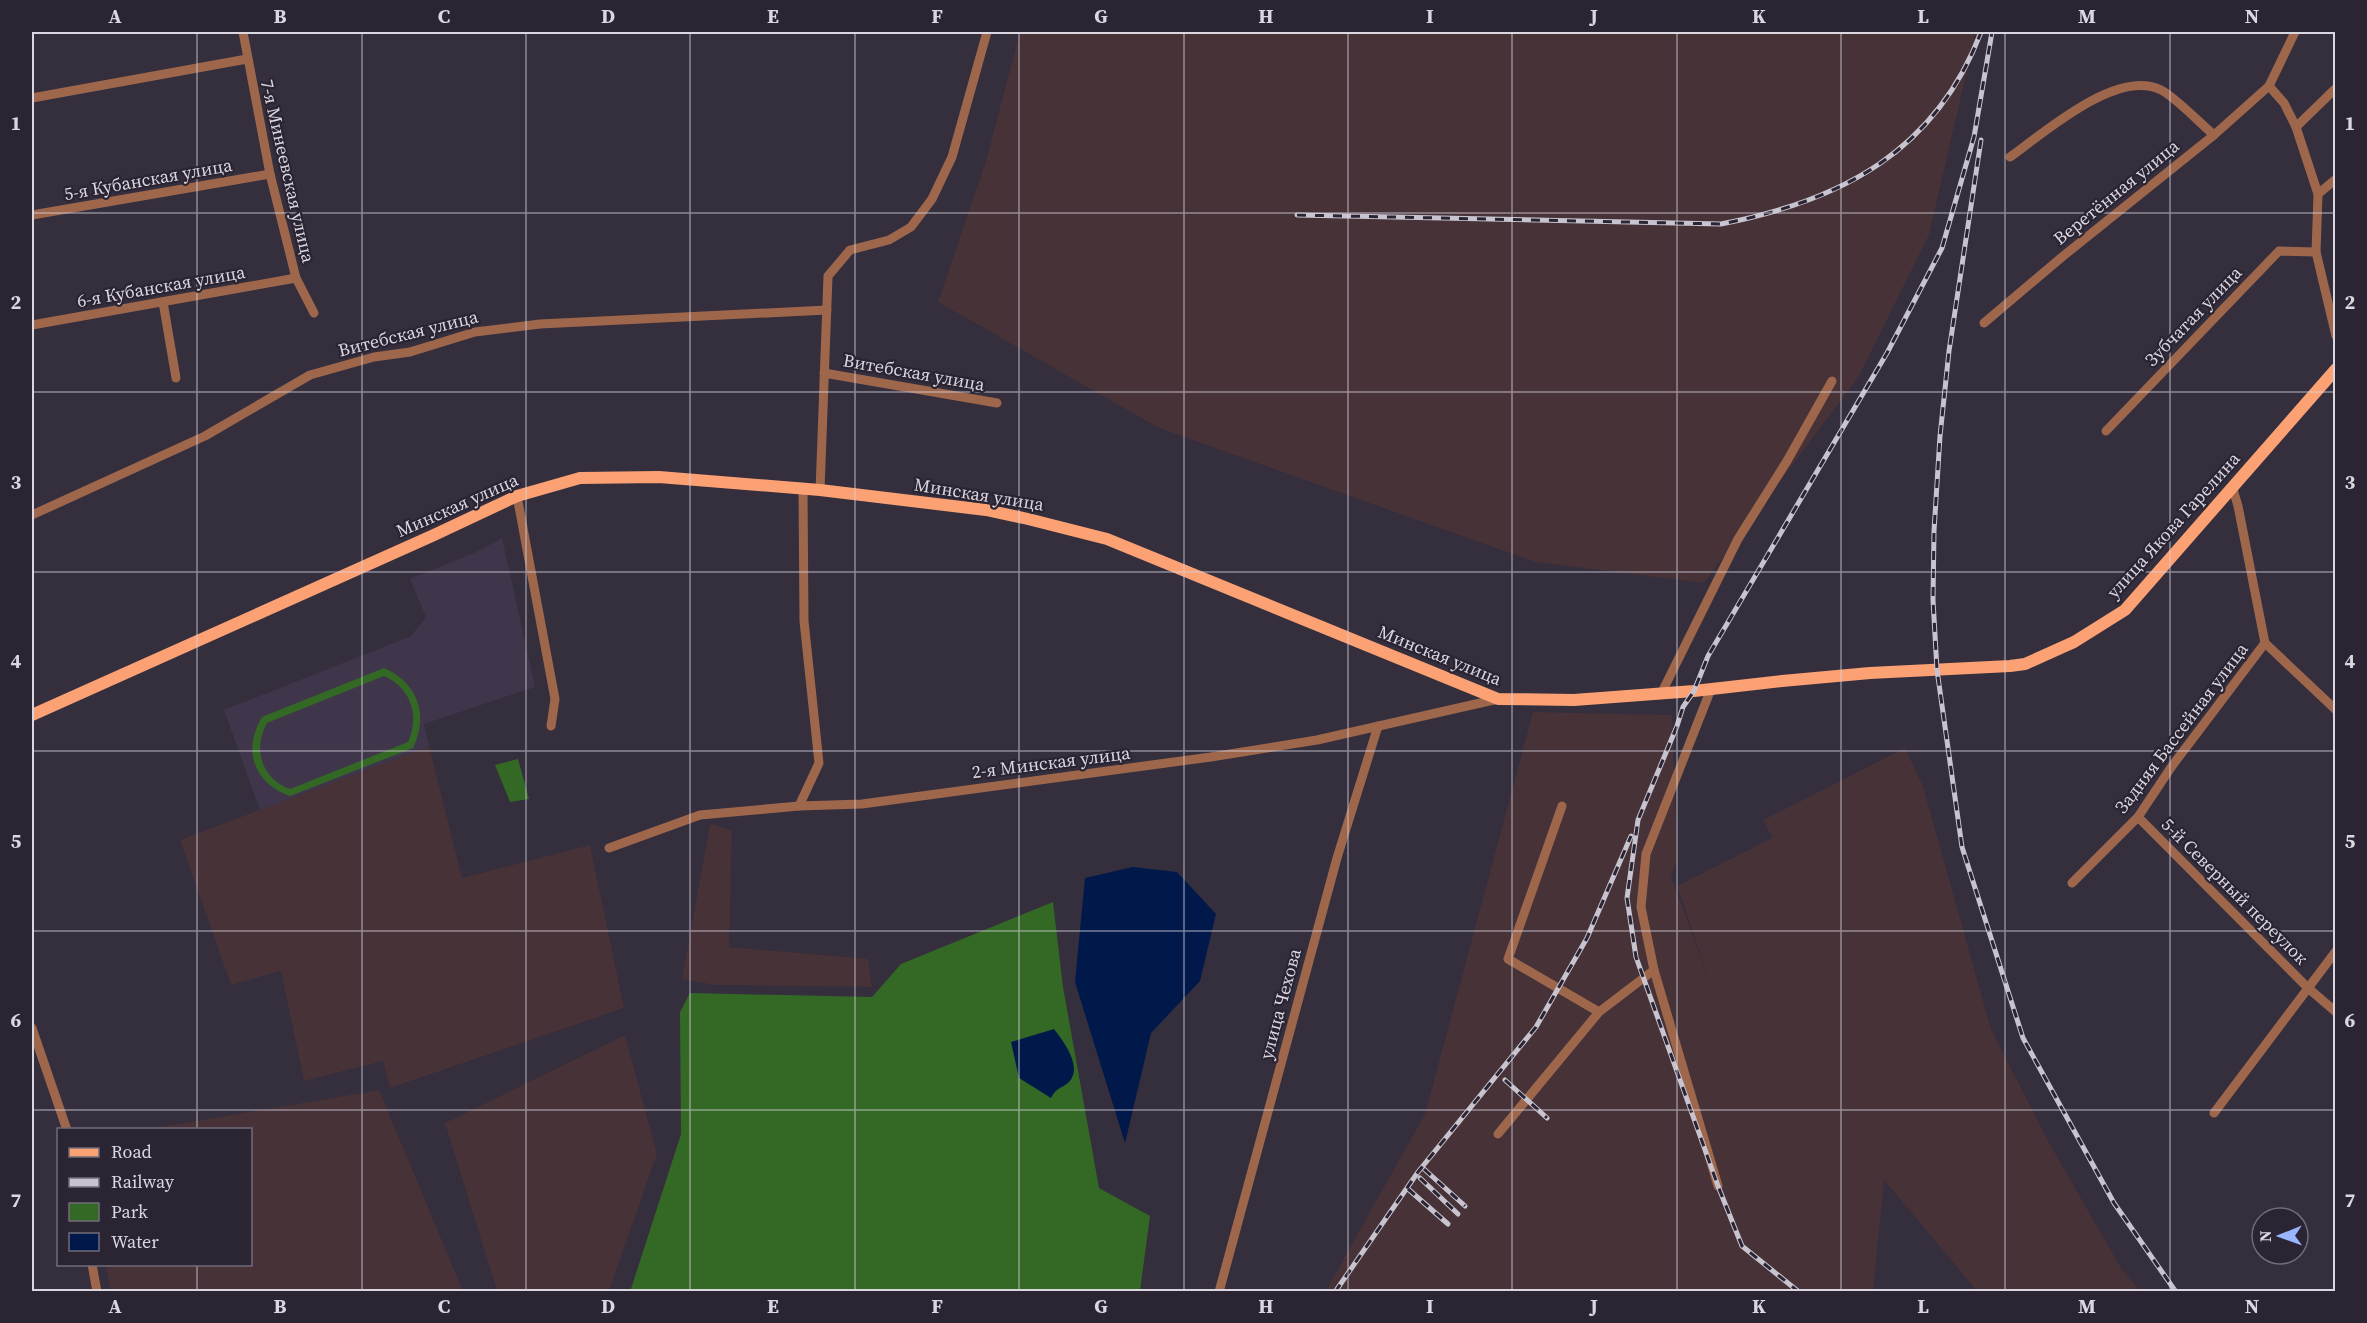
<svg xmlns="http://www.w3.org/2000/svg" width="2367" height="1323" font-family="'Source Serif 4',serif">
	<style>
		.industrial { fill: #463237 }
		.built { fill: #3f364b }
		.green { fill: #346925; fill-rule: evenodd }
		.water { fill: #00194a }
		.lines { fill: none; stroke-linecap: round; stroke-linejoin: round }
		.minor { stroke: #9e674c; stroke-width: 9 }
		.major { stroke: #fba174; stroke-width: 12 }
		.rail-casing { stroke: #c8c4cf; stroke-width: 5 }
		.rail { stroke: #2a2433; stroke-width: 3; stroke-dasharray: 9; stroke-linecap: butt }
		.grid { fill: none; stroke: #dbd7e1; stroke-width: 1.5; stroke-opacity: 0.55 }
		.labels { text-anchor: middle; dominant-baseline: central; stroke-width: 4.5; stroke-linejoin: round; paint-order: stroke }
		.street-label { font-size: 18px; fill: #dbd7e1; stroke: #2a2433 }
		.neatline { fill: none; stroke: #dbd7e1; stroke-width: 2 }
		.grid-label { font-size: 20px; text-anchor: middle; font-weight: bold; fill: #dbd7e1 }
	</style>
	<rect width="100%" height="100%" fill="#342e3d"/>
	<g class="industrial">
		<polygon points="1020,32 1976,32 1929,235 1859,376 1704,583 1535,562 1159,428 938,302 986,161"/>
		<polygon points="1533,712 1672,715 1677,860 1671,876 1711,985 1677,886 1772,838 1763,820 1905,748 1923,786 1991,1029 2048,1141 2121,1268 2140,1291 1977,1291 1884,1180 1873,1291 1325,1292 1425,1114"/>
		<polygon points="429,746 462,878 590,845 624,1008 390,1088 383,1061 304,1081 281,971 231,985 180,840"/>
		<polygon points="710,824 732,830 729,947 868,959 872,987 715,985 682,979"/>
		<polygon points="625,1035 657,1154 609,1291 497,1291 445,1123"/>
		<polygon points="379,1090 463,1291 111,1291 106,1265 250,1264 250,1130 149,1129"/>
	</g>
	<polygon class="built" points="502,538 535,687 424,724 429,746 260,810 224,710 411,636 426,617 410,579 476,552"/>
	<g class="green">
		<path d="M384,668C418,683 429,715 413,748L290,796C254,783 242,751 262,717ZM384,676C411,688 420,716 408,742L290,789C262,779 252,749 267,723Z"/>
		<polygon points="518,759 529,799 510,802 495,765"/>
		<polygon points="1053,902 1063,987 1099,1188 1150,1216 1140,1291 630,1292 681,1134 680,1012 690,993 872,997 901,964"/>
	</g>
	<g class="water">
		<polygon points="1133,867 1177,872 1216,914 1200,981 1151,1033 1125,1143 1075,982 1085,878"/>
		<path d="M1054,1029C1064,1042 1083,1067 1069,1082C1061,1089 1057,1087 1051,1098L1019,1078L1011,1042Z"/>
	</g>
	<g class="lines">
		<g class="minor">
			<polyline points="243,32 270,174 296,278 314,313"/>
			<polyline points="2269,86 2284,103 2296,127 2318,194 2316,252 2336,336"/>
			<polyline points="32,98 247,59"/>
			<polyline points="2296,127 2336,88"/>
			<path d="M2010,157C2044,133 2117,68 2161,90C2174,96 2201,124 2214,135"/>
			<polyline points="2318,194 2336,179"/>
			<polyline points="32,215 270,174"/>
			<polyline points="163,302 176,378"/>
			<polyline points="1984,323 2062,257 2214,135 2269,86 2295,32"/>
			<polyline points="32,325 296,278"/>
			<polyline points="824,373 997,403"/>
			<polyline points="2106,431 2279,251 2316,252"/>
			<polyline points="2232,486 2238,506 2265,643 2336,710"/>
			<polyline points="820,490 828,276 850,250 889,240 911,227 932,199 952,157 987,32"/>
			<polyline points="517,496 555,699 551,726"/>
			<polyline points="32,515 205,436 310,375 374,357 410,352 475,332 540,324 827,310"/>
			<polyline points="1711,689 1646,854 1641,907 1654,970 1718,1186"/>
			<polyline points="1661,694 1738,539 1787,461 1832,381"/>
			<polyline points="799,806 819,763 804,621 803,489"/>
			<polyline points="1562,806 1508,959 1599,1012 1654,970"/>
			<polyline points="2138,817 2308,988 2336,1012"/>
			<polyline points="609,848 700,815 799,806 862,804 1211,757 1317,740 1498,699"/>
			<polyline points="2072,883 2138,817 2172,766 2265,643"/>
			<polyline points="32,1028 67,1130"/>
			<polyline points="2214,1113 2336,951"/>
			<polyline points="1498,1134 1599,1012"/>
			<polyline points="92,1264 97,1292"/>
			<polyline points="1219,1292 1337,858 1378,726"/>
		</g>
		<polyline class="major" points="32,715 434,535 517,496 580,478 659,477 820,490 986,510 1028,519 1107,539 1498,699 1574,700 1694,691 1782,681 1870,673 2010,666 2025,664 2074,642 2125,610 2336,369"/>
		<defs>
			<g id="rail">
				<polyline points="1981,140 1949,351 1940,436 1934,531 1933,600 1937,670 1962,847 2023,1038 2114,1203 2176,1292"/>
				<path d="M1297,215L1721,224C1841,201 1936,151 1981,32"/>
				<polyline points="1505,1080 1547,1118"/>
				<polyline points="1424,1169 1465,1206"/>
				<polyline points="1420,1178 1458,1214"/>
				<polyline points="1408,1189 1448,1224"/>
				<polyline points="1335,1292 1418,1172 1536,1027 1587,938 1631,836"/>
				<polyline points="1799,1292 1742,1246 1718,1186 1636,957 1627,898 1638,820 1677,726 1683,707 1694,691 1708,656 1887,353 1942,248 1974,137 1992,32"/>
			</g>
		</defs>
		<use href="#rail" class="rail-casing"/>
		<use href="#rail" class="rail"/>
	</g>
	<path class="grid" d="M197,32V1130M362,32V1292M526,32V1292M690,32V1292M855,32V1292M1019,32V1292M1184,32V1292M1348,32V1292M1512,32V1292M1677,32V1292M1841,32V1292M2005,32V1292M2170,32V1292M32,213H2336M32,392H2336M32,572H2336M32,751H2336M32,931H2336M32,1110H2336M197,1264V1292"/>
	<g class="labels">
		<g class="street-label">
			<text transform="translate(288 171) rotate(77)">7-я Минеевская улица</text>
			<text transform="translate(148 179) rotate(-10)">5-я Кубанская улица</text>
			<text transform="translate(2116 192) rotate(-39)">Веретённая улица</text>
			<text transform="translate(161 286) rotate(-10)">6-я Кубанская улица</text>
			<text transform="translate(2193 316) rotate(-46)">Зубчатая улица</text>
			<text transform="translate(408 333) rotate(-14)">Витебская улица</text>
			<text transform="translate(914 372) rotate(10)">Витебская улица</text>
			<text transform="translate(979 494) rotate(9)">Минская улица</text>
			<text transform="translate(457 505) rotate(-24)">Минская улица</text>
			<text transform="translate(2173 525) rotate(-48)">улица Якова Гарелина</text>
			<text transform="translate(1440 655) rotate(22)">Минская улица</text>
			<text transform="translate(2181 728) rotate(-53)">Задняя Бассейная улица</text>
			<text transform="translate(1051 762) rotate(-7)">2-я Минская улица</text>
			<text transform="translate(2235 891) rotate(45)">5-й Северный переулок</text>
			<text transform="translate(1280 1004) rotate(-75)">улица Чехова</text>
		</g>
	</g>
	<rect width="2367" height="1323" fill="none" stroke="#2a2433" stroke-width="66"/>
	<rect x="57" y="1128" width="195" height="138" fill="#2a2433" stroke="#716c79" stroke-width="1.5"/>
	<rect x="69" y="1148" width="30" height="9" fill="#fba174" stroke="#716c79" stroke-width="1.5"/>
	<text x="111" y="1158" font-size="18" fill="#dbd7e1">Road</text>
	<rect x="69" y="1178" width="30" height="9" fill="#c8c4cf" stroke="#716c79" stroke-width="1.5"/>
	<text x="111" y="1188" font-size="18" fill="#dbd7e1">Railway</text>
	<rect x="69" y="1203" width="30" height="18" fill="#346925" stroke="#716c79" stroke-width="1.5"/>
	<text x="111" y="1218" font-size="18" fill="#dbd7e1">Park</text>
	<rect x="69" y="1233" width="30" height="18" fill="#00194a" stroke="#716c79" stroke-width="1.5"/>
	<text x="111" y="1248" font-size="18" fill="#dbd7e1">Water</text>
	<g transform="translate(2280 1236) rotate(269)"><circle r="28" fill="#2a2433" stroke="#716c79" stroke-width="1.5"/>
	<path d="M0-4.5L10 22L0 15L-10 22Z" fill="#98b5fd"/>
	<text y="-9" font-size="16" font-weight="bold" text-anchor="middle" fill="#dbd7e1">N</text>
	</g>
	<rect x="33" y="33" width="2301" height="1257" class="neatline"/>
	<g class="grid-label">
		<text x="115" y="23">A</text>
		<text x="280" y="23">B</text>
		<text x="444" y="23">C</text>
		<text x="608" y="23">D</text>
		<text x="773" y="23">E</text>
		<text x="937" y="23">F</text>
		<text x="1101" y="23">G</text>
		<text x="1266" y="23">H</text>
		<text x="1430" y="23">I</text>
		<text x="1594" y="23">J</text>
		<text x="1759" y="23">K</text>
		<text x="1923" y="23">L</text>
		<text x="2087" y="23">M</text>
		<text x="2252" y="23">N</text>
		<text x="16" y="130">1</text>
		<text x="2350" y="130">1</text>
		<text x="16" y="309">2</text>
		<text x="2350" y="309">2</text>
		<text x="16" y="489">3</text>
		<text x="2350" y="489">3</text>
		<text x="16" y="668">4</text>
		<text x="2350" y="668">4</text>
		<text x="16" y="848">5</text>
		<text x="2350" y="848">5</text>
		<text x="16" y="1027">6</text>
		<text x="2350" y="1027">6</text>
		<text x="16" y="1207">7</text>
		<text x="2350" y="1207">7</text>
		<text x="115" y="1313">A</text>
		<text x="280" y="1313">B</text>
		<text x="444" y="1313">C</text>
		<text x="608" y="1313">D</text>
		<text x="773" y="1313">E</text>
		<text x="937" y="1313">F</text>
		<text x="1101" y="1313">G</text>
		<text x="1266" y="1313">H</text>
		<text x="1430" y="1313">I</text>
		<text x="1594" y="1313">J</text>
		<text x="1759" y="1313">K</text>
		<text x="1923" y="1313">L</text>
		<text x="2087" y="1313">M</text>
		<text x="2252" y="1313">N</text>
	</g>
</svg>
